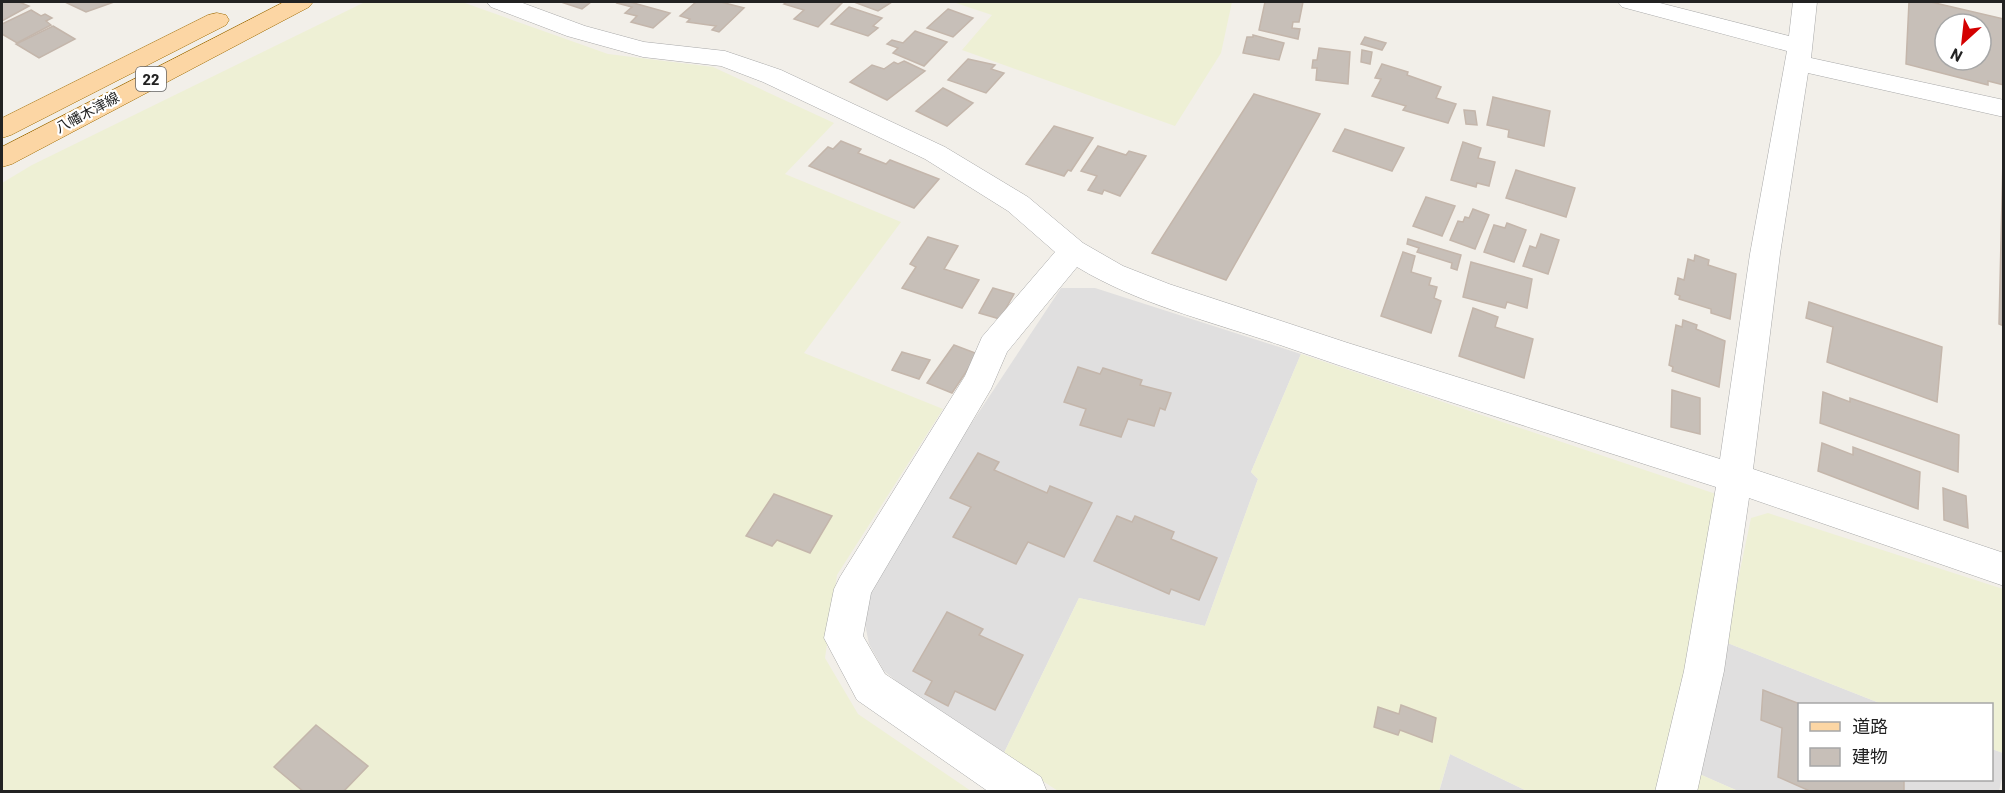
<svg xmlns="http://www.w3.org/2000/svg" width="2005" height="793" font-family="Barlow,'Noto Sans JP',sans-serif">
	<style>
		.residential { fill: #e0dfdf }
		.farmland { fill: #eef0d5 }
		.building { fill: #c7bfb8; stroke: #c4b6ab; stroke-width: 1.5; fill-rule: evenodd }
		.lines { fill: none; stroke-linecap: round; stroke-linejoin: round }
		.minor-casing { stroke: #a9a9a9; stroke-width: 1 }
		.major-casing { stroke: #a06b00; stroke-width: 1 }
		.minor { fill: #fff; fill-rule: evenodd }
		.major { fill: #fcd6a4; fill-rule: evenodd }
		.labels { text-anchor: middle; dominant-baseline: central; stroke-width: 4.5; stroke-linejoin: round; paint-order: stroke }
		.far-street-label { font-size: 14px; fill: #222; stroke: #fff }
		.shield { fill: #fff; stroke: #646464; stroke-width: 1.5 }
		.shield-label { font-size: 15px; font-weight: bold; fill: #222 }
	</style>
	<rect width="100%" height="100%" fill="#f2efe9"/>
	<g class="residential">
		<polygon points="1061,288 1095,288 1301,354 1251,472 1258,479 1205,626 1079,598 1003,755 911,693 884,671 869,644 860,599 879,563"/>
		<polygon points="1725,642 1882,704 1800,704 1800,780 1992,780 1992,749 2003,753 2003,774 1999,791 1738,791 1697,773"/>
		<polygon points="1450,754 1527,791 1439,792"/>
	</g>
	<g class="farmland">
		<polygon points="365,2 462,2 608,54 713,67 834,123 785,174 901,222 804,353 943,409 837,575 825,658 858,714 971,791 2,791 2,183 32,165"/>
		<polygon points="953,2 1232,2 1221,53 1175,126 962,50 992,15"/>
		<polygon points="1301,354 1716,494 1723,503 1656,791 1527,791 1450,754 1439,791 1058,791 1003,755 1079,598 1205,626 1258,479 1251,472"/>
		<polygon points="1768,513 2003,589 2003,753 1992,749 1992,704 1882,704 1725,642 1751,518"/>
		<polygon points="1697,773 1738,791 1693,792"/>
	</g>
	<g class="building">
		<polygon points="2,2 19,2 29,6 2,21"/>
		<polygon points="65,2 114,2 86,12"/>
		<polygon points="561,2 591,2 582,9"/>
		<polygon points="618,2 630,2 670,13 653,28 631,22 637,16 625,13 632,7 617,3"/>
		<polygon points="696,2 721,2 744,8 719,32 712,30 716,26 687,22 690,19 680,16"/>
		<polygon points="787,2 843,2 818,27 794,19 804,10 784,4"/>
		<polygon points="854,2 892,2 878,11"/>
		<polygon points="1265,2 1303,2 1299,22 1293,22 1292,28 1300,29 1298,39 1259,30"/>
		<path d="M1909,2H1931L2004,19V85L1988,81V85L1906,64ZM1945,24H1981V60H1945Z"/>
		<polygon points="849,7 882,18 873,26 878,28 868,36 831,24"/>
		<polygon points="948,9 973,18 953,37 927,28"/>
		<polygon points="31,10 41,16 45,14 52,18 46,21 51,25 17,43 2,34 2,24"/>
		<polygon points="53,26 75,39 39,58 16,44"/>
		<polygon points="915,31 947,42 924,66 893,53 898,48 887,44 892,40 903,43"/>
		<polygon points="1253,35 1284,43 1279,60 1243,53 1247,37 1253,37"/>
		<polygon points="1365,37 1386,43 1382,50 1361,44"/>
		<polygon points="1319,48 1350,52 1348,84 1316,80 1317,68 1312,68 1313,60 1317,60"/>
		<polygon points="1362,50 1372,52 1370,64 1361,62"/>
		<polygon points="968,59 995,65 991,69 1004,73 986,93 948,80"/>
		<polygon points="904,61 925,71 887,100 850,82 872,65 884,69 894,62 898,64"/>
		<polygon points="1382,64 1408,72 1407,75 1441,87 1436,98 1456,104 1448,123 1403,110 1406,106 1372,96 1381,79 1375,78"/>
		<polygon points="943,88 973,103 947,126 916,111"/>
		<polygon points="1254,94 1320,114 1226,280 1152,253"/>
		<polygon points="1493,97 1550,111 1544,146 1508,137 1509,130 1487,125"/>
		<polygon points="1464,110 1475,111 1477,125 1466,124"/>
		<polygon points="1054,126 1093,138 1071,171 1068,170 1064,176 1026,164"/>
		<polygon points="1345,129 1404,148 1392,171 1333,151"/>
		<polygon points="841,141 861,149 858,153 886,164 890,160 939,179 914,208 809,166 828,147 833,149"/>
		<polygon points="1463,142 1481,148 1478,158 1495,162 1489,186 1477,183 1476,187 1451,180"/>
		<polygon points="1098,146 1126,155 1129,151 1146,156 1120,196 1104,190 1102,194 1088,190 1097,176 1081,171"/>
		<polygon points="2003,158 2004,158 2004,326 1999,324"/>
		<polygon points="1516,170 1575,188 1566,217 1506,198"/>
		<polygon points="1426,197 1455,206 1442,236 1413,226"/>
		<polygon points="1473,209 1489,215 1475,249 1450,240 1458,221 1463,222 1465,217 1469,218"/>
		<polygon points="1507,223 1526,230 1514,262 1484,252 1494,225 1505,228"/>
		<polygon points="1541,234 1559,240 1548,274 1523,266 1530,246 1536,248"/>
		<polygon points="928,237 958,246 944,269 979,280 962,308 902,288 916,267 910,264"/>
		<polygon points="1408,239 1461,255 1457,270 1451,268 1452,263 1417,252 1419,248 1407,244"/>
		<polygon points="1403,252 1415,256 1411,272 1431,278 1429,285 1437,287 1434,298 1441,301 1431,333 1381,316"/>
		<polygon points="1695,255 1709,260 1708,265 1736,274 1730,319 1711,313 1711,309 1679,299 1680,296 1675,294 1678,278 1684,280 1688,259 1694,261"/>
		<polygon points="1471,262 1532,279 1527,308 1507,302 1505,308 1463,297"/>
		<polygon points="993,288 1014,294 1000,319 979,313"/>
		<polygon points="1809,302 1942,347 1937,402 1827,362 1833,327 1806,318"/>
		<polygon points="1473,308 1498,317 1495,327 1533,339 1524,378 1459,356"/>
		<polygon points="1683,320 1697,325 1696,329 1725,341 1719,387 1672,371 1673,367 1669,365 1676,325 1682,327"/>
		<polygon points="954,345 978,354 952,393 927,383"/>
		<polygon points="902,352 930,360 919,379 892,370"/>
		<polygon points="1078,367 1100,374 1103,368 1142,380 1140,385 1171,393 1165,410 1160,408 1154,426 1128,419 1121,437 1080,425 1086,409 1064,402"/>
		<polygon points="1672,390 1700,398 1700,434 1671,427"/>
		<polygon points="1823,392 1850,402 1850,398 1959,435 1958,472 1820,423"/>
		<polygon points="1822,443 1853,455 1853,447 1920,472 1918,509 1818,471"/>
		<polygon points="978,453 999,462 994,470 1047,493 1050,486 1092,503 1064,557 1028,542 1016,564 953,537 971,507 950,498"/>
		<polygon points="1943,488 1966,496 1968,528 1944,520"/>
		<polygon points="774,494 832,516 810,553 777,540 772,546 746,536"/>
		<polygon points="1117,516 1132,522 1135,516 1174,532 1171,539 1217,558 1199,600 1171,589 1169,594 1094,561"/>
		<polygon points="947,612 983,629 979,635 1023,655 995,710 955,691 948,706 925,694 932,681 913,671"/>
		<polygon points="1763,690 1800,704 1800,780 1904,780 1904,792 1812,792 1778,777 1782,728 1761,720"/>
		<polygon points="1401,705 1436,718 1432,742 1400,730 1398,735 1374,727 1378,707 1399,714"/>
		<polygon points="316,725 368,766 343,792 304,792 274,767"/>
	</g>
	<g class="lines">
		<defs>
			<path id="minor" d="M487,2H520L585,26L644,42L725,51L781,70L945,147L1028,197L1083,243L1123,266L1169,284L1348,343L1720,459L1750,254L1787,51L1622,7L1618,2H1656L1789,36L1793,2H1817L1811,58L2004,100V117L1808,73L1780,254L1753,469L2004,553V586L1749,498L1724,671L1697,792H1655L1684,671L1716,487C1570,440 1424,395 1280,345C1212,322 1138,304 1077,267L1007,352L991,389L871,593L863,636L885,674L1041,777L1047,792H989L857,700L824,638L834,589L840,577L965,376L982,337L1055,252L1008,211L925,159L763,82L721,66L643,57L567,36L491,7Z"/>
			<g id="major">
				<polygon points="284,2 313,2 309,7 12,164 2,167 2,147"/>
				<polygon points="217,13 226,15 229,20 226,25 11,135 2,138 2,118 208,15"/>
			</g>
		</defs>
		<use href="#minor" class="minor-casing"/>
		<use href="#major" class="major-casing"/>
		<use href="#minor" class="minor"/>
		<use href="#major" class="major"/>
	</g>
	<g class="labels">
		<g class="far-street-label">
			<text transform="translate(87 112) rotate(-28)">八幡木津線</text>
		</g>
		<rect class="shield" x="136" y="67" width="30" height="24" rx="4.5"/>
		<g class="shield-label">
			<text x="151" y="79">22</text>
		</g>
	</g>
	<rect width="2005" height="793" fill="none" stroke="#222222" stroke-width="6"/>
	<rect x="1798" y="703" width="195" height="78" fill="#ffffff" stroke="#a7a7a7" stroke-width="1.5"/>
	<rect x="1810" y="722" width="30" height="9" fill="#fcd6a4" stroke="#a7a7a7" stroke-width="1.5"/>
	<text x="1852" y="733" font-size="18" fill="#222222">道路</text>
	<rect x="1810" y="748" width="30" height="18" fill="#c7bfb8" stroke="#a7a7a7" stroke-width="1.5"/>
	<text x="1852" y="763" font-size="18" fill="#222222">建物</text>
	<g transform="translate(1963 42) rotate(207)"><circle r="28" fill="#ffffff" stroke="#a7a7a7" stroke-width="1.5"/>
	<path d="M0-4.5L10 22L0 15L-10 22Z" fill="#d40000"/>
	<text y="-9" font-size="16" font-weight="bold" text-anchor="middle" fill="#222222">N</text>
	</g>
</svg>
